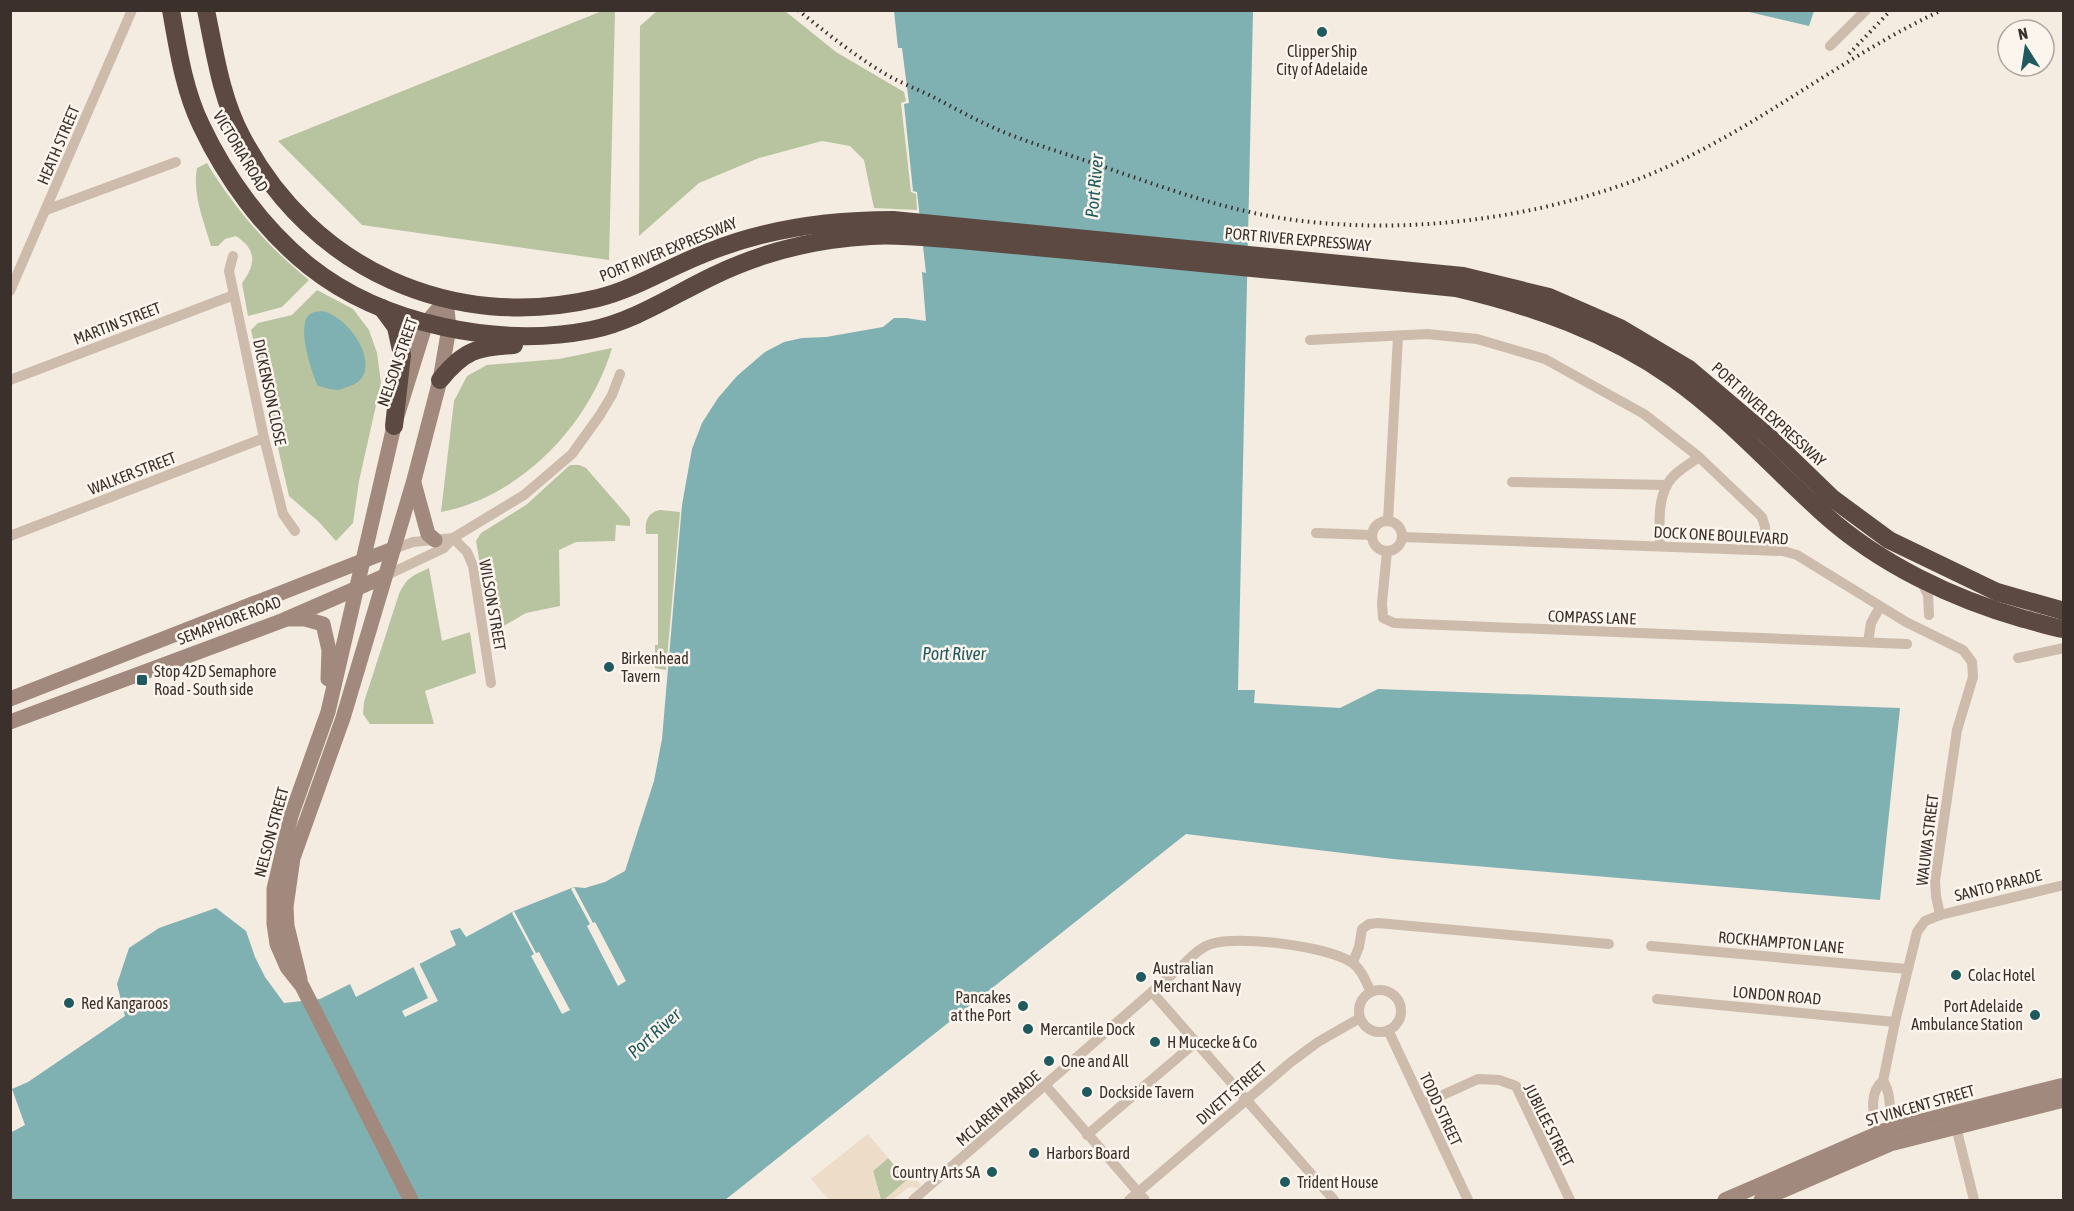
<svg xmlns="http://www.w3.org/2000/svg" width="2074" height="1211" font-family="'Asap Condensed',sans-serif">
	<style>
		.green { fill: #b8c4a0 }
		.plaza { fill: #ecdcc8 }
		.water { fill: #7fb0b2 }
		.pier { fill: #f4ebe1 }
		.lines { fill: none; stroke-linecap: round; stroke-linejoin: round }
		.street { stroke: #cdbbac; stroke-width: 10 }
		.secondary { stroke: #a18a7d; stroke-width: 15 }
		.highway { stroke: #5c4a42; stroke-width: 18 }
		.rail { stroke: #3b302b; stroke-width: 4; stroke-dasharray: 1.5 4.5; stroke-linecap: butt }
		.poi-dot { fill: #1f5a5e; stroke: #fbf5ee; stroke-width: 2 }
		.labels { text-anchor: middle; dominant-baseline: central; stroke-width: 5; stroke-linejoin: round; paint-order: stroke }
		.poi-label { font-size: 16px; fill: #3b302b; stroke: #fbf5ee; text-anchor: start }
		.street-label { font-size: 16px; fill: #3b302b; stroke: #fbf5ee }
		.water-label { font-size: 18px; font-style: italic; fill: #1f5a5e; stroke: #fbf5ee }
	</style>
	<rect width="100%" height="100%" fill="#f4ebe1"/>
	<g class="green">
		<polygon points="602,11 615,11 609,260 362,225 278,141"/>
		<polygon points="657,11 785,11 836,52 904,92 906,101 901,103 911,192 916,194 917,210 874,208 864,160 850,146 822,141 759,158 699,183 639,236 640,26"/>
		<path d="M207,163C234,208 268,247 309,280L282,307L248,316L242,283C256,264 257,250 236,236L225,239L218,246H211C204,221 192,194 197,168Z"/>
		<polygon points="317,290 353,309 369,330 377,353 381,383 359,481 353,523 336,541 319,522 289,496 251,330 258,323 292,315"/>
		<path d="M612,348C589,425 522,496 441,512L454,401L467,376L487,365L559,359Z"/>
		<polygon points="570,465 579,465 586,468 626,514 630,519 630,526 616,525 615,541 576,542 559,550 560,606 526,613 495,631 491,629 476,541 481,533 526,505"/>
		<path d="M660,510L680,512L666,670L655,668V645H658V534H646C645,521 647,513 660,510Z"/>
		<path d="M429,568L442,641L470,632L476,673L425,691L434,724H370L363,714L364,702L399,594C407,577 412,576 429,568Z"/>
		<polygon points="888,1158 907,1180 884,1200 881,1200 873,1171"/>
	</g>
	<g class="plaza">
		<polygon points="868,1134 888,1158 873,1171 881,1200 829,1200 811,1179"/>
		<polygon points="913,1175 921,1185 917,1188 909,1187 892,1200 884,1200"/>
	</g>
	<g class="water">
		<polygon points="894,11 1253,11 1238,690 1255,690 1254,703 1340,708 1378,689 1900,708 1880,900 1393,859 1186,834 725,1200 11,1200 10,1133 25,1125 12,1089 28,1082 125,1016 117,984 129,948 159,928 216,908 246,931 255,957 265,977 284,1003 320,999 350,984 356,997 456,945 450,931 460,928 466,937 514,911 574,887 585,888 605,882 625,871 654,781 662,739 682,505 692,449 702,423 718,398 737,376 765,352 784,342 802,338 826,337 883,327 894,318 906,318 926,321 922,272 926,273 917,192 913,191 904,104 909,103 902,48 898,48"/>
		<polygon points="1745,11 1814,10 1814,11 1809,26"/>
		<path d="M321,311C351,315 387,374 350,386C346,387 341,390 337,390C331,390 324,387 318,386C312,373 294,321 312,313C315,311 318,312 321,311Z"/>
	</g>
	<g class="pier">
		<polygon points="574,887 593,923 595,922 626,981 618,986 587,926 590,924 571,889"/>
		<polygon points="514,911 536,953 539,952 570,1010 562,1014 531,956 534,954 512,913"/>
		<polygon points="418,961 438,1001 405,1017 402,1011 428,998 412,964"/>
	</g>
	<g class="lines">
		<g class="street">
			<polyline points="1830,46 1866,10"/>
			<polyline points="46,210 176,162"/>
			<polyline points="233,256 229,271 264,438 283,514 295,531"/>
			<polyline points="10,291 132,10"/>
			<polyline points="1310,340 1427,334 1477,339 1545,359 1644,414 1699,457 1762,517 1765,527 1766,550"/>
			<polyline points="10,380 234,295"/>
			<polyline points="1512,482 1667,485"/>
			<polyline points="1388,521 1398,337"/>
			<circle cx="1387" cy="536" r="15"/>
			<polyline points="1316,533 1372,535"/>
			<polyline points="10,536 264,438"/>
			<polyline points="1402,537 1783,551 1797,555 1906,622 1963,650 1972,662 1973,677 1957,730 1935,881 1936,896 1940,915"/>
			<polyline points="453,538 467,552 473,566 491,683"/>
			<path d="M1660,546C1660,526 1657,503 1667,485C1673,473 1688,465 1699,457"/>
			<polyline points="393,549 413,542 453,538"/>
			<polyline points="1387,551 1382,603 1383,618 1394,623 1907,644"/>
			<polyline points="385,576 444,548 453,538 524,495 572,454 600,415 612,395 620,374"/>
			<polyline points="1920,579 1928,595 1929,615"/>
			<polyline points="1868,642 1871,623 1880,607"/>
			<polyline points="2018,658 2064,648"/>
			<polyline points="1651,946 1907,969"/>
			<polyline points="1353,962 1359,947 1362,929 1369,924 1378,923 1609,944"/>
			<circle cx="1380" cy="1011" r="21"/>
			<polyline points="1152,992 1334,1200"/>
			<polyline points="1657,999 1895,1022"/>
			<polyline points="1388,1030 1468,1200"/>
			<path d="M1883,1081C1891,1092 1889,1108 1892,1123L1886,1130"/>
			<polyline points="1046,1086 1145,1200"/>
			<polyline points="1423,1104 1478,1079 1499,1080 1516,1086 1570,1200"/>
			<polyline points="1956,1127 1974,1200"/>
			<path d="M1886,1130L1876,1128C1873,1112 1869,1092 1883,1081L1895,1022L1917,932L1925,921L1940,915L2064,885"/>
			<polyline points="1087,1135 1196,1042"/>
			<path d="M913,1200L1185,963C1192,956 1201,947 1211,944C1238,935 1326,946 1351,962C1361,968 1366,982 1371,992"/>
			<polyline points="1129,1200 1291,1062 1318,1042 1360,1018"/>
		</g>
		<g class="secondary">
			<polyline points="414,483 428,534 435,540"/>
			<polyline points="290,619 305,619 323,624 329,650 328,679"/>
			<polyline points="10,699 393,549"/>
			<polyline points="10,722 284,620 385,576"/>
			<polyline points="300,979 287,926 286,907 293,858 343,718 414,480 440,380 449,328 446,300"/>
			<polyline points="411,1200 302,986 287,967 277,944 274,924 274,889 291,816 328,712 394,426 426,323 446,300"/>
			<polyline points="1725,1200 1886,1130 2064,1085"/>
			<polyline points="1761,1200 1890,1144 2064,1100"/>
		</g>
		<g class="highway">
			<path d="M171,10C178,49 184,90 201,125C226,178 263,229 309,266C383,325 499,348 591,330C635,321 673,295 713,276C762,252 816,239 871,236C900,234 930,238 960,240C999,244 1039,247 1078,251C1204,263 1330,276 1456,288C1533,306 1607,332 1673,378C1728,417 1774,469 1824,514C1880,564 1953,599 2024,619C2037,622 2050,627 2064,629"/>
			<path d="M206,10C215,53 221,98 242,137C311,269 452,333 598,298C638,288 672,265 711,251C769,228 830,220 893,220L1463,276L1549,297L1620,328L1689,369L1768,436L1832,498L1889,540L1997,592L2064,611"/>
			<polyline points="382,308 396,327 402,355 394,426"/>
			<path d="M440,380C464,350 477,347 514,345"/>
		</g>
		<g class="rail">
			<path d="M798,10C824,31 850,52 879,70C894,80 912,87 929,95C953,107 977,121 1001,131C1030,143 1060,152 1090,162C1154,184 1219,209 1287,219C1399,235 1519,221 1625,184C1742,142 1831,62 1942,10"/>
			<polyline points="1849,54 1891,10"/>
		</g>
	</g>
	<g class="poi-dot">
		<circle cx="1322" cy="32" r="6"/>
		<circle cx="609" cy="667" r="6"/>
		<rect x="136" y="674" width="12" height="12" rx="3"/>
		<circle cx="1956" cy="975" r="6"/>
		<circle cx="1141" cy="977" r="6"/>
		<circle cx="69" cy="1003" r="6"/>
		<circle cx="1023" cy="1006" r="6"/>
		<circle cx="2035" cy="1015" r="6"/>
		<circle cx="1028" cy="1029" r="6"/>
		<circle cx="1155" cy="1042" r="6"/>
		<circle cx="1049" cy="1061" r="6"/>
		<circle cx="1087" cy="1092" r="6"/>
		<circle cx="1034" cy="1153" r="6"/>
		<circle cx="992" cy="1172" r="6"/>
		<circle cx="1285" cy="1182" r="6"/>
	</g>
	<g class="labels">
		<g class="poi-label">
			<text x="1322" y="51" text-anchor="middle">Clipper Ship<tspan x="1322" dy="18">City of Adelaide</tspan></text>
			<text x="621" y="658">Birkenhead<tspan x="621" dy="18">Tavern</tspan></text>
			<text x="154" y="671">Stop 42D Semaphore<tspan x="154" dy="18">Road - South side</tspan></text>
			<text x="1153" y="968">Australian<tspan x="1153" dy="18">Merchant Navy</tspan></text>
			<text x="1968" y="975">Colac Hotel</text>
			<text x="1011" y="997" text-anchor="end">Pancakes<tspan x="1011" dy="18">at the Port</tspan></text>
			<text x="81" y="1003">Red Kangaroos</text>
			<text x="2023" y="1006" text-anchor="end">Port Adelaide<tspan x="2023" dy="18">Ambulance Station</tspan></text>
			<text x="1040" y="1029">Mercantile Dock</text>
			<text x="1167" y="1042">H Mucecke &amp; Co</text>
			<text x="1061" y="1061">One and All</text>
			<text x="1099" y="1092">Dockside Tavern</text>
			<text x="1046" y="1153">Harbors Board</text>
			<text x="980" y="1172" text-anchor="end">Country Arts SA</text>
			<text x="1297" y="1182">Trident House</text>
		</g>
		<g class="street-label">
			<text transform="translate(58 145) rotate(-67)">HEATH STREET</text>
			<text transform="translate(241 151) rotate(59)">VICTORIA ROAD</text>
			<text transform="translate(1298 239) rotate(5)">PORT RIVER EXPRESSWAY</text>
			<text transform="translate(668 249) rotate(-22)">PORT RIVER EXPRESSWAY</text>
			<text transform="translate(117 323) rotate(-21)">MARTIN STREET</text>
			<text transform="translate(397 362) rotate(-71)">NELSON STREET</text>
			<text transform="translate(270 392) rotate(78)">DICKENSON CLOSE</text>
			<text transform="translate(1769 414) rotate(42)">PORT RIVER EXPRESSWAY</text>
			<text transform="translate(132 473) rotate(-21)">WALKER STREET</text>
			<text transform="translate(1721 535) rotate(3)">DOCK ONE BOULEVARD</text>
			<text transform="translate(493 605) rotate(80)">WILSON STREET</text>
			<text transform="translate(1592 617) rotate(2)">COMPASS LANE</text>
			<text transform="translate(229 620) rotate(-21)">SEMAPHORE ROAD</text>
			<text transform="translate(271 832) rotate(-75)">NELSON STREET</text>
			<text transform="translate(1927 840) rotate(-83)">WAUWA STREET</text>
			<text transform="translate(1998 885) rotate(-14)">SANTO PARADE</text>
			<text transform="translate(1781 942) rotate(5)">ROCKHAMPTON LANE</text>
			<text transform="translate(1777 995) rotate(5)">LONDON ROAD</text>
			<text transform="translate(1231 1093) rotate(-41)">DIVETT STREET</text>
			<text transform="translate(1920 1105) rotate(-16)">ST VINCENT STREET</text>
			<text transform="translate(998 1108) rotate(-41)">MCLAREN PARADE</text>
			<text transform="translate(1441 1109) rotate(65)">TODD STREET</text>
			<text transform="translate(1549 1125) rotate(63)">JUBILEE STREET</text>
		</g>
		<g class="water-label">
			<text transform="translate(1094 186) rotate(-85)">Port River</text>
			<text x="954" y="653">Port River</text>
			<text transform="translate(654 1033) rotate(-42)">Port River</text>
		</g>
	</g>
	<rect width="2074" height="1211" fill="none" stroke="#3b302b" stroke-width="24"/>
	<g transform="translate(2026 48) rotate(348)"><circle r="28" fill="#fbf5ee" stroke="#aea6a0" stroke-width="1.5"/>
	<path d="M0-4.5L10 22L0 15L-10 22Z" fill="#1f5a5e"/>
	<text y="-9" font-size="16" font-weight="bold" text-anchor="middle" fill="#3b302b">N</text>
	</g>
</svg>
